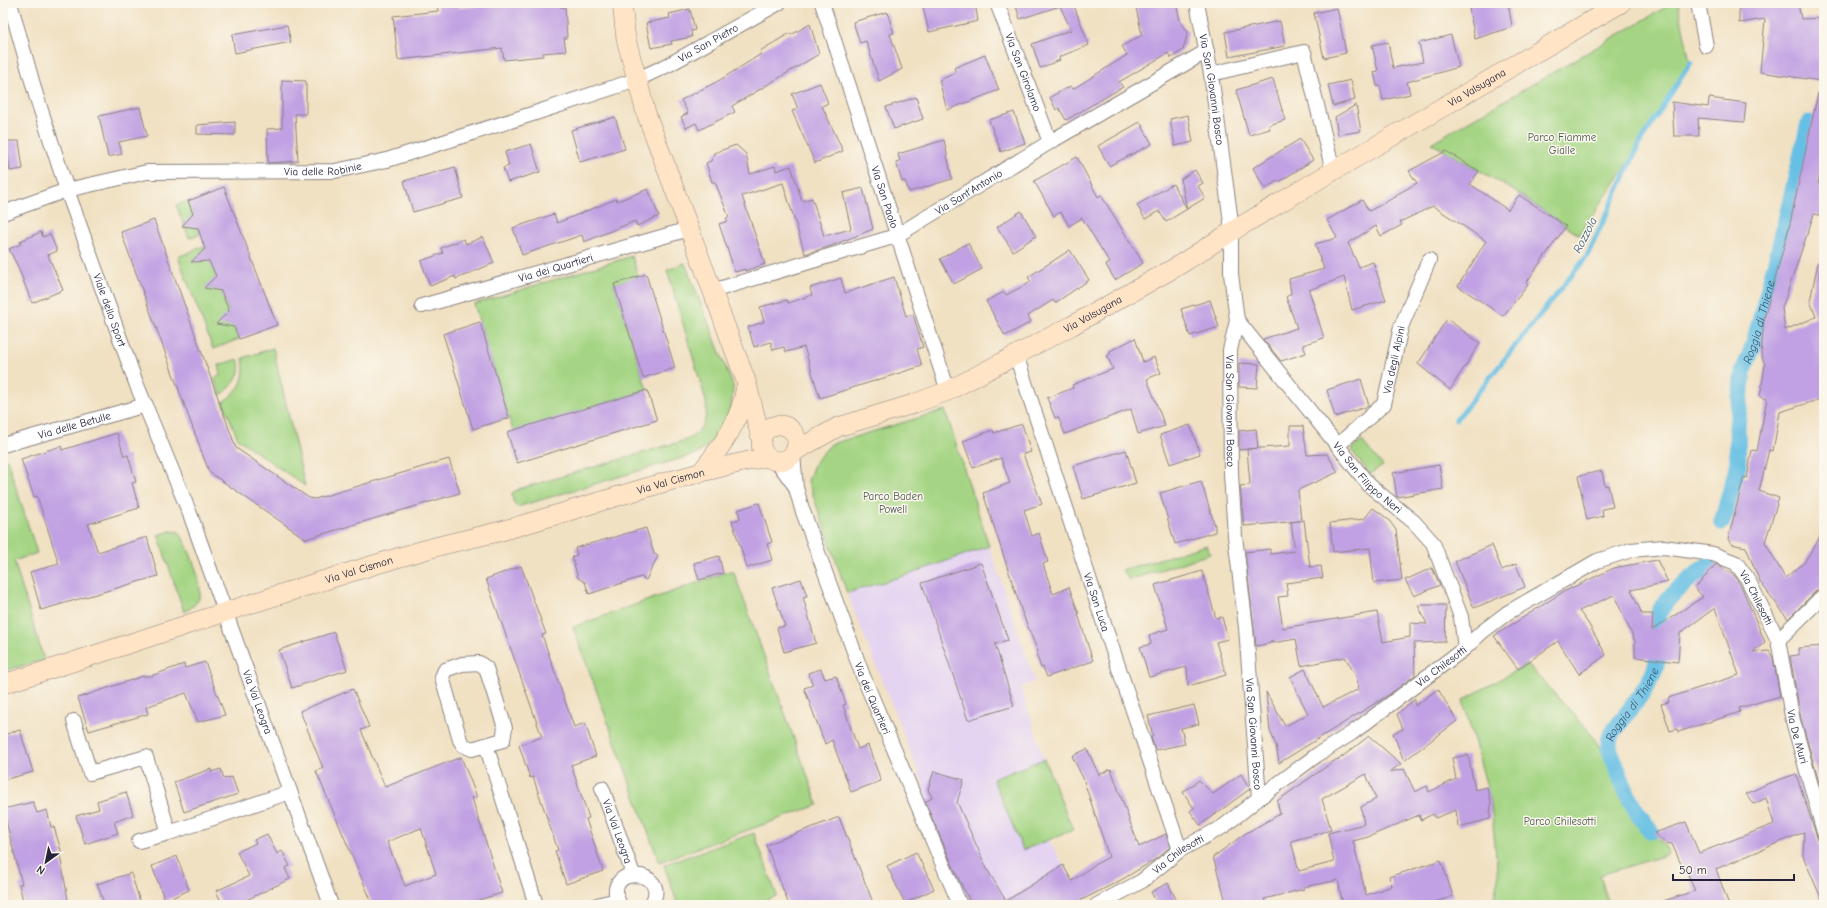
<svg xmlns="http://www.w3.org/2000/svg" width="1827" height="908" font-family="'Comic Neue',sans-serif">
	<style>
		.built { fill: #e4d3f1 }
		.green { fill: #a5d584; stroke: #647c60 }
		.lines { fill: none; stroke-linecap: round; stroke-linejoin: round }
		.stream { stroke: #66bfe4; stroke-width: 5 }
		.canal { stroke: #66bfe4; stroke-width: 17 }
		.building { fill: #c1a1e3; fill-rule: evenodd }
		.street-casing { stroke: #8a827f; stroke-width: 16 }
		.secondary-casing { stroke: #8a827f; stroke-width: 20 }
		.street { stroke: #fff; stroke-width: 14 }
		.secondary { stroke: #ffe4c6; stroke-width: 19 }
		.labels { text-anchor: middle; dominant-baseline: central; stroke-width: 3; stroke-linejoin: round; paint-order: stroke }
		.street-label { font-size: 11px; fill: #22223b; stroke: #fbf7ec }
		.park-label { font-size: 11px; fill: #495851; stroke: #fbf7ec }
		.water-label { font-size: 12px; font-style: italic; fill: #3a5976; stroke: #fbf7ec }
	</style>
	<rect width="100%" height="100%" fill="#fbf7ec"/>
	<filter id="ink" filterUnits="userSpaceOnUse"><feTurbulence type="fractalNoise" baseFrequency=".025" numOctaves="2"/><feDisplacementMap in="SourceGraphic" scale="8" xChannelSelector="R" yChannelSelector="G"/><feConvolveMatrix kernelMatrix="1 2 1 2 8 2 1 2 1" color-interpolation-filters="sRGB"/></filter>
	<filter id="wash" filterUnits="userSpaceOnUse"><feTurbulence type="fractalNoise" baseFrequency=".012" numOctaves="4" result="noise"/><feDisplacementMap in="SourceGraphic" scale="16" xChannelSelector="R" yChannelSelector="G"/><feGaussianBlur stdDeviation="0.9" result="paint"/><feColorMatrix in="noise" values="0 0 0 0 0 0 0 0 0 0 0 0 0 0 0 0 0 1.4 0 .05"/><feComposite in="paint" operator="in"/></filter>
	<g filter="url(#wash)">
		<rect width="100%" height="100%" fill="#f1e1c3"/>
		<polygon class="built" points="989,546 1035,681 1021,688 1044,759 994,779 1023,850 1049,840 1082,899 1072,905 972,905 960,884 923,803 923,784 847,593 910,574"/>
		<g class="green">
			<polygon points="1673,3 1678,3 1690,62 1638,149 1579,235 1508,187 1431,143"/>
			<polygon points="188,201 194,216 187,222 197,225 200,234 189,238 176,205"/>
			<polygon points="204,246 217,279 209,284 220,288 239,339 213,349 178,257"/>
			<polygon points="632,256 638,277 614,284 647,390 513,431 474,304"/>
			<path d="M685,263L733,386C732,417 723,433 699,453L517,507L513,501L512,493L519,489L686,440C703,432 708,419 706,401L667,270Z"/>
			<path d="M273,348L305,486L238,439L223,402C241,389 246,380 243,358Z"/>
			<path d="M238,359C244,374 232,387 221,395L214,378L221,375L219,365Z"/>
			<polygon points="945,410 989,546 910,574 847,593 808,481 815,462 831,444"/>
			<polygon points="1362,441 1383,466 1370,474 1351,450"/>
			<polygon points="7,459 37,553 14,561 44,660 3,671 3,460"/>
			<path d="M171,531L179,532C187,543 202,580 200,594C199,603 191,608 184,612L158,535Z"/>
			<polygon points="1207,545 1210,554 1129,580 1122,570"/>
			<polygon points="733,570 818,805 659,862 573,627"/>
			<polygon points="1527,664 1589,731 1611,764 1623,798 1646,829 1662,842 1669,854 1600,875 1609,905 1495,905 1494,898 1498,878 1491,802 1463,700"/>
			<polygon points="1044,759 1073,830 1023,850 993,779"/>
			<polygon points="754,833 777,896 751,905 678,905 664,865"/>
		</g>
		<g class="lines">
			<polyline class="stream" points="1456,420 1587,256 1641,141 1691,62"/>
			<g class="canal">
				<path id="s1" d="M1722,522L1738,465L1737,427L1743,372L1754,344L1779,250L1809,123"/>
				<path id="s2" d="M1651,831C1628,804 1622,780 1609,748V741L1611,735C1624,716 1648,689 1655,669C1660,654 1658,636 1658,620C1658,601 1693,576 1708,565"/>
			</g>
		</g>
		<g id="blocks">
			<g class="building">
				<polygon points="437,3 457,3 458,8 512,3 560,3 560,7 565,7 567,38 564,38 566,51 543,53 543,56 504,60 502,48 398,60 393,16 438,11"/>
				<polygon points="928,3 975,3 978,21 929,32 923,7 928,6"/>
				<polygon points="1015,3 1073,3 1089,45 1059,57 1060,60 1040,68 1032,44 1071,30 1060,6 1020,19"/>
				<polygon points="1135,3 1176,3 1180,21 1188,32 1183,50 1171,58 1168,53 1119,82 1123,87 1066,120 1059,108 1056,110 1050,97 1071,86 1073,89 1127,55 1122,46 1142,35"/>
				<polygon points="1468,3 1508,3 1512,27 1475,39"/>
				<polygon points="1739,3 1798,3 1801,19 1824,18 1824,50 1821,81 1760,72 1765,19 1739,23"/>
				<polygon points="1337,8 1346,53 1324,58 1314,13"/>
				<polygon points="690,9 695,30 691,31 692,37 671,41 672,44 651,48 646,23 670,18 669,14"/>
				<polygon points="887,12 894,33 890,34 902,69 879,81 866,41 860,43 853,22"/>
				<polygon points="1280,21 1285,46 1229,57 1225,32"/>
				<polygon points="810,24 819,54 732,106 735,112 699,130 696,123 686,128 681,117 688,113 681,100 720,80 761,54 760,51 790,33 791,35"/>
				<polygon points="287,25 291,42 235,53 232,35"/>
				<polygon points="1451,35 1459,67 1407,82 1410,94 1383,100 1380,86 1377,86 1374,72 1378,71 1372,45 1388,42 1393,68 1423,62 1419,43"/>
				<polygon points="985,55 999,90 947,110 939,80 956,73 954,68"/>
				<polygon points="1273,79 1285,120 1269,125 1270,129 1249,135 1236,90"/>
				<polygon points="282,80 306,81 306,114 295,114 298,161 268,163 267,129 282,128"/>
				<polygon points="1351,80 1355,100 1333,106 1328,85"/>
				<polygon points="820,83 828,103 822,106 843,151 815,163 792,111 798,109 792,94"/>
				<polygon points="1818,93 1824,93 1824,154 1818,183 1824,184 1824,216 1814,214 1782,308 1785,330 1816,317 1810,301 1818,262 1824,263 1824,398 1780,412 1773,451 1769,450 1759,491 1779,498 1765,542 1785,578 1804,563 1824,530 1824,586 1818,589 1788,619 1760,582 1746,547 1731,544 1728,539 1744,477 1747,478 1752,450 1757,451 1767,399 1760,397 1765,365 1761,354 1764,318 1789,228"/>
				<polygon points="916,97 923,119 894,129 886,107"/>
				<polygon points="1709,98 1746,103 1744,122 1698,118 1699,136 1674,136 1672,102 1708,107"/>
				<polygon points="1356,105 1361,131 1338,135 1335,117"/>
				<polygon points="140,107 147,136 119,142 122,154 108,157 99,116"/>
				<polygon points="1014,112 1025,143 1001,152 989,120"/>
				<polygon points="1188,115 1193,142 1175,146 1170,119"/>
				<polygon points="615,117 625,149 580,162 571,130"/>
				<polygon points="235,122 235,135 197,134 197,125"/>
				<polygon points="1140,122 1152,144 1109,166 1098,146"/>
				<polygon points="1300,139 1313,160 1279,182 1277,181 1265,189 1253,168"/>
				<polygon points="944,140 952,179 909,192 905,181 902,182 896,162 900,161 898,154"/>
				<polygon points="6,141 19,141 23,169 10,171"/>
				<polygon points="531,144 540,172 508,182 503,168 509,166 505,152"/>
				<polygon points="736,145 746,154 750,174 775,166 776,171 791,166 802,201 812,198 824,236 851,229 843,193 863,188 873,229 831,246 805,254 783,183 742,196 765,264 745,271 745,269 735,272 719,224 728,221 726,218 729,217 715,182 712,182 706,163 711,161 714,153"/>
				<polygon points="1446,151 1479,171 1470,184 1508,210 1519,195 1566,226 1526,283 1528,285 1503,316 1458,286 1486,241 1433,206 1400,222 1402,225 1381,236 1376,226 1348,243 1359,267 1373,262 1386,300 1352,310 1344,277 1309,290 1324,338 1303,345 1306,353 1281,361 1263,339 1297,328 1286,297 1291,294 1289,279 1324,269 1315,244 1337,238 1327,220 1362,200 1369,211 1397,196 1396,195 1417,183 1409,171"/>
				<polygon points="1077,157 1098,197 1101,195 1143,263 1115,280 1106,265 1110,263 1082,218 1069,226 1061,212 1054,216 1034,181"/>
				<polygon points="455,167 463,198 413,212 404,181"/>
				<polygon points="1195,170 1203,183 1198,186 1205,198 1187,209 1181,179"/>
				<polygon points="1173,184 1187,209 1166,222 1159,211 1145,219 1137,205"/>
				<polygon points="224,187 277,325 239,339 234,327 216,324 229,311 221,291 204,288 216,276 209,261 191,262 205,249 198,228 182,226 193,214 188,201"/>
				<polygon points="648,189 659,216 637,226 635,221 584,242 582,235 522,255 513,228 554,214 557,223 616,199 617,201"/>
				<polygon points="1021,211 1036,236 1013,251 997,227"/>
				<polygon points="154,220 236,448 309,498 315,499 449,459 460,493 306,539 209,472 121,232"/>
				<polygon points="41,232 43,237 50,234 57,251 48,255 63,290 32,303 18,267 9,249 21,244 20,241"/>
				<polygon points="483,237 494,263 456,279 455,276 430,286 421,261 443,253 441,248 464,239 466,244"/>
				<polygon points="968,243 982,269 954,284 940,259"/>
				<polygon points="1070,250 1089,280 1055,303 1053,300 1028,316 1031,322 1005,336 986,301 1004,292 1006,295 1031,282 1028,277"/>
				<polygon points="646,274 675,368 643,378 614,284"/>
				<polygon points="894,277 906,316 913,314 923,347 917,349 922,366 820,398 804,347 786,352 784,347 773,350 771,342 754,347 748,327 764,322 760,307 787,300 788,303 812,295 810,288 841,278 845,293"/>
				<polygon points="1210,300 1219,327 1190,336 1181,309"/>
				<polygon points="1447,319 1480,343 1450,390 1418,364"/>
				<polygon points="480,322 509,418 473,429 443,334"/>
				<polygon points="1135,338 1143,362 1154,357 1161,373 1147,379 1165,426 1138,434 1131,409 1065,434 1058,417 1055,418 1047,398 1073,388 1072,385 1113,369 1107,356 1110,354 1110,351"/>
				<polygon points="1239,363 1259,364 1257,388 1239,387"/>
				<polygon points="1361,379 1369,406 1335,417 1327,390"/>
				<polygon points="647,390 657,420 517,463 507,432"/>
				<polygon points="1022,424 1031,452 1023,454 1042,504 1024,510 1032,536 1039,533 1048,562 1043,564 1053,594 1069,587 1079,614 1078,614 1093,661 1047,677 1043,667 1041,668 1036,653 1038,652 1022,612 983,493 1010,483 1001,458 973,468 963,441 993,430 994,433"/>
				<polygon points="1190,425 1200,454 1170,464 1160,435"/>
				<polygon points="1290,426 1303,426 1307,455 1327,454 1338,472 1298,490 1301,521 1304,520 1310,567 1321,566 1323,578 1286,583 1288,596 1278,597 1283,628 1377,612 1383,642 1410,637 1410,623 1427,624 1418,605 1446,605 1445,642 1414,643 1415,675 1390,694 1279,763 1276,745 1270,731 1266,692 1285,726 1308,714 1290,677 1305,669 1323,707 1359,689 1356,676 1345,657 1301,666 1296,639 1272,643 1271,640 1271,643 1256,646 1245,552 1270,549 1270,554 1295,551 1291,522 1300,521 1244,526 1240,486 1250,485 1247,449 1290,446"/>
				<polygon points="1256,429 1258,448 1239,450 1239,431"/>
				<polygon points="117,433 124,456 128,455 136,482 132,483 139,508 88,524 98,552 147,537 158,576 41,610 30,572 59,564 37,496 34,497 21,459 61,446 62,450"/>
				<polygon points="1126,450 1136,483 1083,499 1073,466"/>
				<polygon points="1439,465 1443,489 1397,497 1393,473"/>
				<polygon points="1602,471 1605,486 1608,485 1613,507 1602,509 1603,516 1587,520 1578,476"/>
				<polygon points="1201,481 1215,526 1215,532 1175,544 1160,493"/>
				<polygon points="759,503 772,542 767,544 772,560 747,568 732,521 740,519 738,510"/>
				<polygon points="1373,508 1388,519 1396,530 1402,580 1374,583 1370,548 1333,552 1330,523 1364,519"/>
				<polygon points="646,528 654,554 658,556 646,580 641,577 589,594 585,582 578,578 572,557 577,555 575,548"/>
				<polygon points="1492,545 1502,570 1516,564 1525,587 1474,608 1455,561"/>
				<polygon points="719,556 723,573 699,580 694,563"/>
				<polygon points="1657,560 1668,582 1631,590 1642,614 1653,614 1652,630 1703,597 1695,588 1716,564 1735,576 1742,588 1765,642 1753,652 1769,651 1773,658 1780,696 1739,708 1740,712 1678,732 1677,729 1670,731 1661,704 1669,702 1668,698 1739,675 1715,608 1680,633 1678,662 1635,657 1635,641 1614,595 1579,611 1588,623 1606,655 1579,674 1558,641 1518,669 1494,636 1563,592 1614,568"/>
				<polygon points="981,563 1008,640 995,644 1014,706 968,720 922,583"/>
				<polygon points="521,566 546,634 542,635 574,727 585,723 596,756 571,765 589,818 586,819 603,871 566,884 555,851 558,850 533,777 530,778 519,745 542,737 486,579"/>
				<polygon points="1432,568 1440,585 1414,596 1405,580"/>
				<polygon points="1202,571 1216,618 1222,617 1228,639 1216,642 1226,675 1188,686 1187,667 1149,677 1140,647 1151,644 1149,635 1168,629 1155,585"/>
				<polygon points="801,579 807,596 803,597 816,643 784,652 777,628 785,626 772,588"/>
				<polygon points="334,632 347,670 292,688 279,650"/>
				<polygon points="1824,646 1824,800 1801,719 1790,656 1799,655 1798,648"/>
				<polygon points="205,662 225,715 198,722 186,693 146,707 148,714 89,731 78,698 143,676 151,676 184,664 185,668"/>
				<polygon points="821,669 825,679 836,676 846,704 843,705 858,749 868,745 881,781 851,792 832,740 825,744 804,688 813,685 808,673"/>
				<path d="M353,689L369,727L361,730L385,787L461,757L477,797L472,798L502,893L462,905H373L316,771L323,768L300,711ZM421,828L436,874L405,886L387,842Z"/>
				<polygon points="1438,689 1457,721 1404,761 1393,733 1403,729 1397,714 1415,699 1415,706"/>
				<polygon points="1194,705 1199,724 1181,728 1185,744 1155,750 1151,737 1153,736 1148,716"/>
				<polygon points="20,730 33,772 3,780 3,735"/>
				<path d="M1369,736L1401,764L1389,772L1404,769L1415,792L1427,786L1429,792L1456,779L1452,758L1468,755L1475,790L1487,787L1491,802L1490,819L1458,827L1456,810L1435,818L1433,814L1421,820L1419,815L1368,837L1353,841L1366,895L1392,886L1389,877L1441,860L1453,896L1433,903L1434,905H1343L1338,880L1304,887V889L1264,899L1266,905H1227L1213,857L1246,833L1280,814L1277,801L1337,759L1338,760ZM1366,774L1376,799L1361,807L1364,824L1328,833L1334,862L1299,871L1291,841L1331,830L1322,799Z"/>
				<polygon points="1087,749 1099,775 1111,769 1139,847 1166,834 1170,847 1156,859 1121,880 1072,905 972,905 960,882 925,802 932,798 928,789 934,771 964,780 957,802 987,869 1006,901 1063,865 1072,881 1094,865 1109,857 1083,778 1072,756"/>
				<polygon points="211,769 211,772 221,769 224,779 232,777 238,794 184,812 174,782"/>
				<polygon points="1241,774 1250,789 1200,825 1190,811 1194,808 1183,792 1199,780 1213,794"/>
				<polygon points="1796,774 1824,858 1824,905 1803,856 1804,832 1716,869 1729,905 1660,905 1660,902 1695,891 1687,872 1684,871 1672,844 1665,843 1654,833 1686,822 1699,853 1774,824 1766,798 1754,804 1746,794 1767,784"/>
				<polygon points="126,792 133,815 114,822 118,833 85,844 76,816 99,809 97,801"/>
				<polygon points="33,802 37,813 47,810 51,827 54,827 62,854 60,855 69,905 24,905 19,884 22,884 3,809"/>
				<polygon points="839,817 874,905 789,905 766,845"/>
				<polygon points="267,834 277,854 282,851 290,866 285,868 290,879 244,901 246,905 223,905 216,891 249,876 237,852 256,843 254,840"/>
				<polygon points="916,852 934,889 905,903 887,866"/>
				<polygon points="177,856 189,890 165,901 152,866"/>
				<polygon points="131,873 141,905 105,905 97,884"/>
				<polygon points="1168,883 1179,905 1158,905 1151,892"/>
			</g>
		</g>
	</g>
	<g filter="url(#ink)">
		<use href="#blocks" fill-opacity="0" stroke="#8a827f" stroke-width="1"/>
		<g class="lines">
			<defs>
				<g id="street">
					<path id="s3" d="M10,3L36,95L67,190L136,383L190,514L331,905"/>
					<path id="s4" d="M822,3L948,391"/>
					<path id="s5" d="M997,3L1050,142"/>
					<path id="s6" d="M1197,3L1211,74L1231,222V274L1237,320L1230,350L1231,474L1235,536L1246,628L1259,798"/>
					<polyline points="1698,3 1706,46"/>
					<polyline points="1211,74 1304,52 1333,171"/>
					<path id="s7" d="M3,213L67,190L147,172L335,171L387,160L526,116L636,80L670,64L779,3"/>
					<path id="s8" d="M712,291L896,236L1050,142L1207,51"/>
					<path id="s9" d="M422,306L689,229"/>
					<path id="s10" d="M1237,320L1369,485L1414,522L1433,543L1461,617L1465,648"/>
					<path id="s11" d="M1016,355L1106,630L1180,850"/>
					<path id="s12" d="M3,445L146,405"/>
					<path id="s13" d="M1338,445L1384,404L1401,327L1429,260"/>
					<path id="s14" d="M793,454L796,488L802,509L863,676L960,905"/>
					<polyline points="777,461 795,486"/>
					<polyline points="1778,640 1824,595"/>
					<polygon points="479,663 486,668 505,728 503,740 472,749 463,745 460,740 442,677 445,670 462,664"/>
					<polyline points="74,721 90,773 146,757 169,833"/>
					<polyline points="486,745 536,905"/>
					<path id="s15" d="M602,788L633,874"/>
					<polyline points="139,841 169,833 290,792"/>
					<polyline points="597,905 617,900"/>
					<path d="M620,905C598,864 674,867 651,905"/>
					<path id="s16" d="M1097,905L1142,881L1180,850L1224,826L1259,798L1317,755L1352,733L1465,648L1482,632L1507,613L1597,561L1631,550L1664,547L1713,554L1736,563L1747,578L1778,640L1793,721L1824,832"/>
				</g>
				<g id="secondary">
					<polyline points="622,3 626,39 646,113 746,381 761,438"/>
					<circle cx="779" cy="443" r="18"/>
					<path id="s17" d="M795,451L838,427L913,404L948,391L1071,326L1176,267L1231,232L1333,171L1621,3"/>
					<path d="M701,472C722,446 741,421 746,386"/>
					<path id="s18" d="M3,684C147,640 289,588 435,547C457,541 479,537 501,531C590,506 677,475 767,457"/>
				</g>
			</defs>
			<use href="#street" class="street-casing"/>
			<use href="#secondary" class="secondary-casing"/>
			<use href="#street" class="street"/>
			<use href="#secondary" class="secondary"/>
		</g>
	</g>
	<g class="labels">
		<g class="street-label">
			<text stroke="none"><textPath href="#s7" startOffset="734">Via San Pietro</textPath></text>
			<text stroke="none"><textPath href="#s5" startOffset="74">Via San Girolamo</textPath></text>
			<text stroke="none"><textPath href="#s17" startOffset="775">Via Valsugana</textPath></text>
			<text stroke="none"><textPath href="#s6" startOffset="88">Via San Giovanni Bosco</textPath></text>
			<text stroke="none"><textPath href="#s7" startOffset="326">Via delle Robinie</textPath></text>
			<text stroke="none"><textPath href="#s8" startOffset="277">Via Sant'Antonio</textPath></text>
			<text stroke="none"><textPath href="#s4" startOffset="204">Via San Paolo</textPath></text>
			<text stroke="none"><textPath href="#s9" startOffset="139">Via dei Quartieri</textPath></text>
			<text stroke="none"><textPath href="#s3" startOffset="323">Viale dello Sport</textPath></text>
			<text stroke="none"><textPath href="#s17" startOffset="329">Via Valsugana</textPath></text>
			<text stroke="none"><textPath href="#s13" startOffset="107">Via degli Alpini</textPath></text>
			<text stroke="none"><textPath href="#s6" startOffset="412">Via San Giovanni Bosco</textPath></text>
			<text stroke="none"><textPath href="#s12" startOffset="74">Via delle Betulle</textPath></text>
			<text stroke="none"><textPath href="#s10" startOffset="205">Via San Filippo Neri</textPath></text>
			<text stroke="none"><textPath href="#s18" startOffset="698">Via Val Cismon</textPath></text>
			<text stroke="none"><textPath href="#s18" startOffset="374">Via Val Cismon</textPath></text>
			<text stroke="none"><textPath href="#s16" startOffset="792">Via Chilesotti</textPath></text>
			<text stroke="none"><textPath href="#s11" startOffset="260">Via San Luca</textPath></text>
			<text stroke="none"><textPath href="#s16" startOffset="420">Via Chilesotti</textPath></text>
			<text stroke="none"><textPath href="#s14" startOffset="258">Via dei Quartieri</textPath></text>
			<text stroke="none"><textPath href="#s3" startOffset="742">Via Val Leogra</textPath></text>
			<text stroke="none"><textPath href="#s6" startOffset="736">Via San Giovanni Bosco</textPath></text>
			<text stroke="none"><textPath href="#s16" startOffset="938">Via De Muri</textPath></text>
			<text stroke="none"><textPath href="#s15" startOffset="46">Via Val Leogra</textPath></text>
			<text stroke="none"><textPath href="#s16" startOffset="96">Via Chilesotti</textPath></text>
		</g>
		<g class="park-label">
			<text x="1562" y="137">Parco Fiamme<tspan x="1562" dy="13">Gialle</tspan></text>
			<text x="893" y="496">Parco Baden<tspan x="893" dy="13">Powell</tspan></text>
			<text x="1560" y="821">Parco Chilesotti</text>
		</g>
		<g class="water-label">
			<text transform="translate(1585 235) rotate(-63)">Rozzola</text>
			<text stroke="none"><textPath href="#s1" startOffset="205">Roggia di Thiene</textPath></text>
			<text stroke="none"><textPath href="#s2" startOffset="144">Roggia di Thiene</textPath></text>
		</g>
	</g>
	<rect width="1827" height="908" fill="none" stroke="#fbf7ec" stroke-width="16"/>
	<g transform="translate(46 862) rotate(213)" stroke="#fbf7ec" stroke-width="3" paint-order="stroke">
	<path d="M0-3L7 15L0 10L-7 15Z" fill="#22223b"/>
	<text y="-6" font-size="11" font-weight="bold" text-anchor="middle" fill="#22223b">N</text>
	</g>
	<path d="M1673 874v6h121v-6" fill="none" stroke="#22223b" stroke-width="2"/>
	<text x="1679" y="874" font-size="12" fill="#22223b" stroke="#fbf7ec" stroke-width="3" paint-order="stroke">50 m</text>
</svg>
